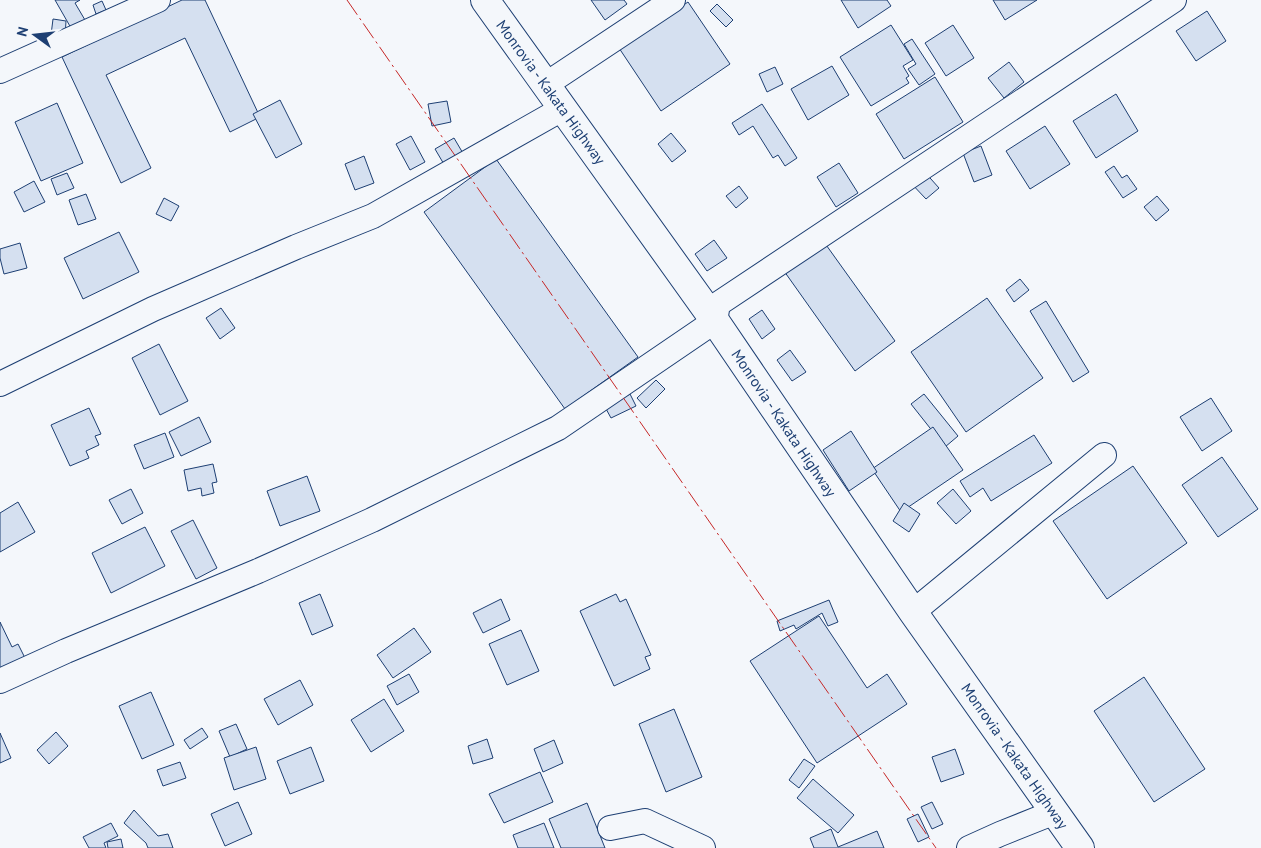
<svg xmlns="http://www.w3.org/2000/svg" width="1261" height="848" font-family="'PT Sans',sans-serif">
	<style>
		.building { fill: #d5e0f0; stroke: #1d3f73 }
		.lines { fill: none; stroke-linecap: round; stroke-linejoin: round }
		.minor-casing { stroke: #1d3f73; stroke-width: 26 }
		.highway-casing { stroke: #1d3f73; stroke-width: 30 }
		.minor { stroke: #f4f7fb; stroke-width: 24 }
		.highway { stroke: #f4f7fb; stroke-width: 28 }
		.power { stroke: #c62828; stroke-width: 1; stroke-dasharray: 18 4 2.5 4; stroke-linecap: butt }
		.labels { text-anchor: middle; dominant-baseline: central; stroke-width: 4; stroke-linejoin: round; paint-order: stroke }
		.street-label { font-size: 15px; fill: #1d3f73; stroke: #f4f7fb }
	</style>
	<rect width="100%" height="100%" fill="#f4f7fb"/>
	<g class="building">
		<polygon points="55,0 80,0 75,3 85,20 71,28"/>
		<polygon points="182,0 205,0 260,117 230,132 185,38 106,75 151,168 121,183 62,57"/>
		<polygon points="591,0 624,0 627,4 605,20"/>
		<polygon points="841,0 887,0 891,6 858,28"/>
		<polygon points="993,0 1037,0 1005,20"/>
		<polygon points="102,1 106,10 96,14 93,5"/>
		<polygon points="688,2 730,64 661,111 619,48"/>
		<polygon points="717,4 733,20 726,27 710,11"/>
		<polygon points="1207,11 1226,41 1196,61 1176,31"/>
		<polygon points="53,19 66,21 65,37 51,35"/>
		<polygon points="891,25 913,60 903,66 909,76 906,78 909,83 871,106 840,57"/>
		<polygon points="953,25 974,58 946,76 925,43"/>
		<polygon points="912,39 935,74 919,85 908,69 916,64 904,44"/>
		<polygon points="1009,62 1024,82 1004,98 988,78"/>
		<polygon points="832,66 849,95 808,120 791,89"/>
		<polygon points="775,67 783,84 767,92 759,74"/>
		<polygon points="935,77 963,122 904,159 876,114"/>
		<polygon points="1116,94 1138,131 1096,158 1073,121"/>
		<polygon points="280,100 302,144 276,158 253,114"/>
		<polygon points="447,101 451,122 432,126 428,104"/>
		<polygon points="57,103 83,163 41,181 15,122"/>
		<polygon points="762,104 797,158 785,166 778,155 773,158 753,126 739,135 732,123"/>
		<polygon points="1045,126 1070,164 1030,189 1006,151"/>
		<polygon points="671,133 686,151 672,162 658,144"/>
		<polygon points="411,136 425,162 410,170 396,144"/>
		<polygon points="454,138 464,155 445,166 435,149"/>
		<polygon points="981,146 992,175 974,182 963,153"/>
		<polygon points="364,156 374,183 355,190 345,164"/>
		<polygon points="496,159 638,357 565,409 424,212"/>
		<polygon points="839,163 858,193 836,207 817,177"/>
		<polygon points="1114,166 1122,178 1127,175 1137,189 1123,198 1105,172"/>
		<polygon points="922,169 939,188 926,199 909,181"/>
		<polygon points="67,173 74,188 57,195 51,179"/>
		<polygon points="34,181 45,202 24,212 14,192"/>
		<polygon points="739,186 748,198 736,208 726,196"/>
		<polygon points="86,194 96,219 78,225 69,200"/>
		<polygon points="1157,196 1169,210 1156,221 1144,207"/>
		<polygon points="164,198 179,206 171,221 156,214"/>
		<polygon points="119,232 139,272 83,299 64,258"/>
		<polygon points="714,240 727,258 707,271 695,254"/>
		<polygon points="824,242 895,341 855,371 784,271"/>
		<polygon points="20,243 27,268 4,274 0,258 0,249"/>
		<polygon points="1020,279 1029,290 1014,302 1006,290"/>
		<polygon points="987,298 1043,378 966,432 911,352"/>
		<polygon points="1046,301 1089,372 1073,382 1030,311"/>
		<polygon points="221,308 235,328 220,339 206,318"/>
		<polygon points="762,310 775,329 762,339 749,319"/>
		<polygon points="159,344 188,401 160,415 132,358"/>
		<polygon points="790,350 806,372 792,381 777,360"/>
		<polygon points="656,380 665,389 646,408 637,398"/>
		<polygon points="630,394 636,406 611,418 605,407"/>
		<polygon points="924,394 958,436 945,447 911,404"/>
		<polygon points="1211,398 1232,431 1202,451 1180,417"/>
		<polygon points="89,408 101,434 95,436 99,445 86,451 89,458 70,466 51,425"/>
		<polygon points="199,417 211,442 181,456 169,432"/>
		<polygon points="933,427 963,470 901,512 872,469"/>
		<polygon points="851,431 877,472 849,491 823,450"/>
		<polygon points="165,433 174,457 144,469 134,445"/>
		<polygon points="1034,435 1052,463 991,501 983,488 970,497 960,481"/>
		<polygon points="1222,457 1258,509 1218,537 1182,485"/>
		<polygon points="213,464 217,482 212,483 214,493 202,496 201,488 188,491 184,470"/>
		<polygon points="1133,466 1187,543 1107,599 1053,521"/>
		<polygon points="307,476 320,511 280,526 267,491"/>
		<polygon points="131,489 143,513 122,524 109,500"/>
		<polygon points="953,489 971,511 956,524 937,503"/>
		<polygon points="18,502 35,532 0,552 0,513"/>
		<polygon points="904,503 920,514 909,532 893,521"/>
		<polygon points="193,520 217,568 196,579 171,531"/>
		<polygon points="145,527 165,566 111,593 92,553"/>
		<polygon points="320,594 333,626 312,635 299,603"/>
		<polygon points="616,594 620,602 626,599 651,655 645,657 650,669 614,686 580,611"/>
		<polygon points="501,599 510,620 483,633 473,613"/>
		<polygon points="829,600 838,622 828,626 822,613 796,629 794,625 780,631 777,621"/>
		<polygon points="819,616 867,688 887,674 907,704 817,763 750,661"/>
		<polygon points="0,622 12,647 18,644 27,662 0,675"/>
		<polygon points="414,628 431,652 393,678 377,655"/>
		<polygon points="521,630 539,671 507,685 489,644"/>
		<polygon points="409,674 419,692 397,705 387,686"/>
		<polygon points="1144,677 1205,769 1154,802 1094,711"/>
		<polygon points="300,680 313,705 278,725 264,699"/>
		<polygon points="151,692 174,745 142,759 119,706"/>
		<polygon points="384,699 404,731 371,752 351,720"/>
		<polygon points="674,709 702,777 666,792 639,724"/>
		<polygon points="236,724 247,749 230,757 219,731"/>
		<polygon points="202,728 208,737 190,749 184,740"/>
		<polygon points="56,732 68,746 49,764 37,750"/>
		<polygon points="0,733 11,758 0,763"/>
		<polygon points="487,739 493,758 473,764 468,746"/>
		<polygon points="554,740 563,763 543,772 534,749"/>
		<polygon points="256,747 266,779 234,790 224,758"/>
		<polygon points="311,747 324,781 290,794 277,761"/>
		<polygon points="955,749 964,774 941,782 932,757"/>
		<polygon points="804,759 815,766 799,788 789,780"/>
		<polygon points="180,762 186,778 163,786 157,770"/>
		<polygon points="540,772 553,802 504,823 489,794"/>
		<polygon points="813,779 854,815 838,833 797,798"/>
		<polygon points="238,802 252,834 225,846 211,814"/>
		<polygon points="932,802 943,824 932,829 921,807"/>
		<polygon points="587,803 605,848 561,848 549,819"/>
		<polygon points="134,810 158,836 168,834 173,848 148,848 146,843 124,823"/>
		<polygon points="918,814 929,837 918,842 907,819"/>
		<polygon points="111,823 118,836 104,843 106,848 89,848 83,837"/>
		<polygon points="544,823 554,848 518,848 513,835"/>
		<polygon points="831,829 838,847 877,831 884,848 814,848 810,838"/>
		<polygon points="121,839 123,848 108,848 107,842"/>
	</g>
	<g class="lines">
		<defs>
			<g id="minor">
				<polyline points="0,71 158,0"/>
				<polyline points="545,85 673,0"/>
				<polyline points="0,384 153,309 296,247 373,216 562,109"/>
				<polyline points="913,612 1104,455"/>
				<polyline points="0,681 66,651 258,571 372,520 558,428 715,321 718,304 1174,0"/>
				<polyline points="610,828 645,821 703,848"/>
				<polyline points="969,848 1000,834 1055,812"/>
			</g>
			<polyline id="highway" points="485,0 715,321 913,612 1080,848"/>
		</defs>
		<use href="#minor" class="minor-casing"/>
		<use href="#highway" class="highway-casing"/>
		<use href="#minor" class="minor"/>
		<use href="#highway" class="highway"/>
		<polyline class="power" points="347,0 936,848"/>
	</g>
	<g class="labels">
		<g class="street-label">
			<text transform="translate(551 92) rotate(54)">Monrovia - Kakata Highway</text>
			<text transform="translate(784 423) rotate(56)">Monrovia - Kakata Highway</text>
			<text transform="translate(1015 756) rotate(55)">Monrovia - Kakata Highway</text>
		</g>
	</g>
	<g transform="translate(35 35) rotate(285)" stroke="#f4f7fb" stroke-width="4" paint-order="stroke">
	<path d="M0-4L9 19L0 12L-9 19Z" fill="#1d3f73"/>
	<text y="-8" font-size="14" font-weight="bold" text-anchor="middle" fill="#1d3f73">N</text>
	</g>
</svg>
